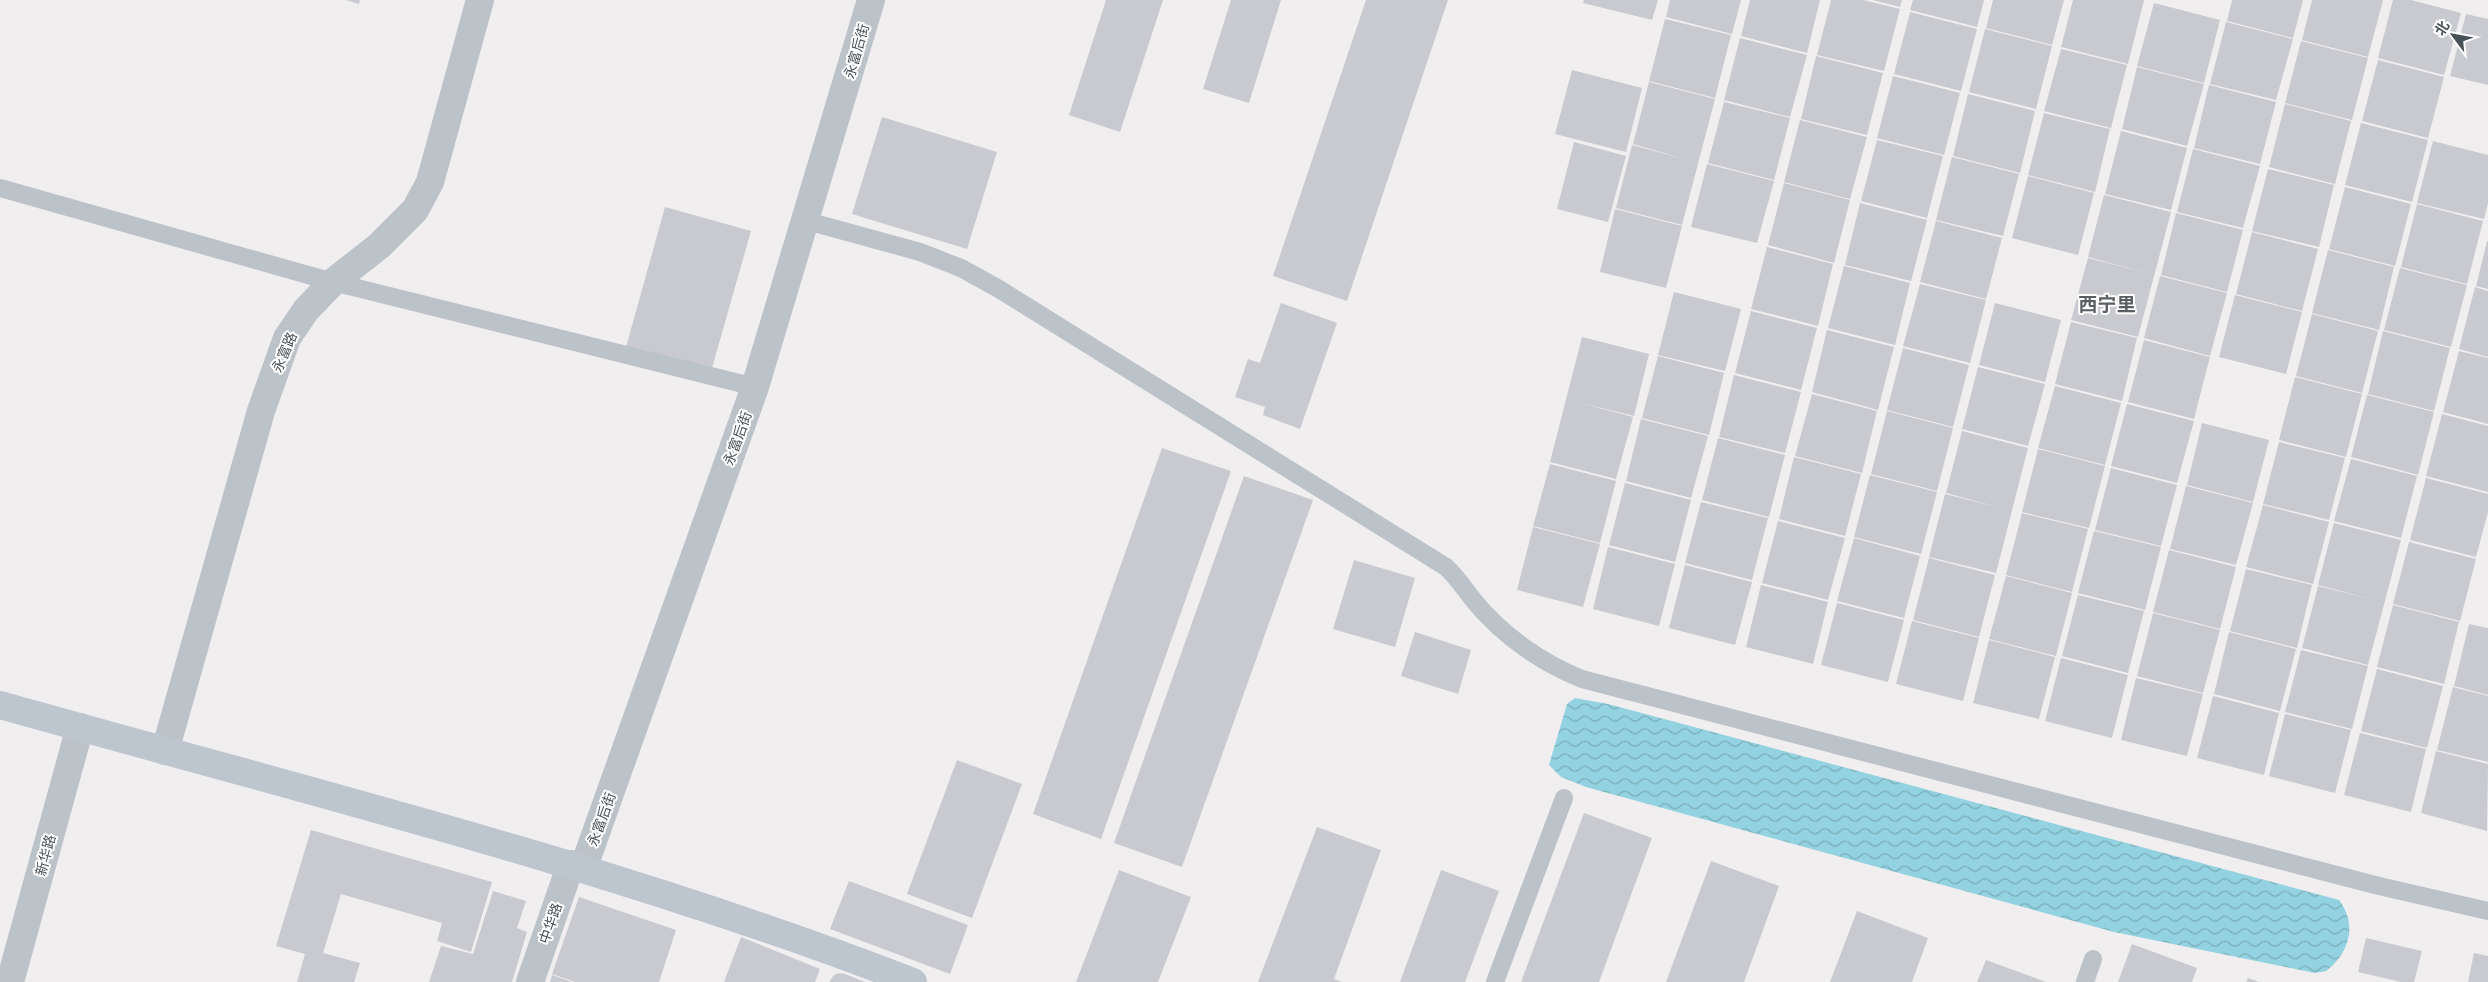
<svg xmlns="http://www.w3.org/2000/svg" width="2488" height="982" font-family="Lato,'Noto Sans SC',sans-serif">
	<style>
		.water { fill: url(#water-waves) }
		.building { fill: #c9cad0 }
		.lines { fill: none; stroke-linecap: round; stroke-linejoin: round }
		.lane { stroke: #bbc2c8; stroke-width: 18 }
		.street { stroke: #bbc2c8; stroke-width: 28 }
		.secondary { stroke: #bdc6cf; stroke-width: 28 }
		.labels { text-anchor: middle; dominant-baseline: central; stroke-width: 4; stroke-linejoin: round; paint-order: stroke }
		.street-label { font-size: 14px; fill: #485158; stroke: #fff }
		.district-label { font-size: 19px; font-weight: bold; fill: #5b5e61; stroke: #fff }
	</style>
	<defs>
		<pattern id="water-waves" width="16" height="10" patternUnits="userSpaceOnUse" patternTransform="scale(1.25)"><rect width="16" height="10" fill="#93d2e0"/><path d="M0 5q4-4 8 0t8 0" fill="none" stroke="#7aadb8"/></pattern>
	</defs>
	<rect width="100%" height="100%" fill="#f0eeee"/>
	<path class="water" d="M1575,698L1608,704L2339,900C2358,925 2349,953 2326,971L2315,973L2114,932L1586,787L1561,777L1549,765L1567,704Z"/>
	<g class="building">
		<polygon points="346,0 360,0 359,4"/>
		<polygon points="1106,0 1163,0 1120,132 1069,115"/>
		<polygon points="1231,0 1281,0 1249,103 1203,89"/>
		<polygon points="1366,0 1448,0 1347,301 1273,276"/>
		<polygon points="1584,0 1658,0 1652,20 1583,3"/>
		<polygon points="1670,0 1741,0 1732,34 1666,17"/>
		<polygon points="1750,0 1820,0 1807,53 1741,36"/>
		<polygon points="1831,0 1863,0 1900,9 1884,71 1817,55"/>
		<polygon points="1873,0 1902,0 1900,7"/>
		<polygon points="1913,0 1984,0 1977,27 1910,10"/>
		<polygon points="1993,0 2064,0 2052,45 1986,28"/>
		<polygon points="2073,0 2144,0 2128,64 2061,47"/>
		<polygon points="2232,0 2303,0 2293,38 2227,21"/>
		<polygon points="2312,0 2383,0 2368,57 2302,40"/>
		<polygon points="2393,0 2411,0 2461,13 2444,75 2378,58"/>
		<polygon points="2154,3 2220,20 2204,83 2137,66"/>
		<polygon points="1910,12 1977,29 1961,91 1894,74"/>
		<polygon points="2466,14 2488,19 2488,85 2450,76"/>
		<polygon points="1665,19 1731,35 1715,98 1649,81"/>
		<polygon points="2226,22 2293,39 2276,100 2210,84"/>
		<polygon points="1985,29 2052,46 2036,109 1969,92"/>
		<polygon points="1740,38 1807,55 1790,117 1724,100"/>
		<polygon points="2301,41 2368,58 2352,120 2285,103"/>
		<polygon points="2061,49 2127,65 2111,128 2044,111"/>
		<polygon points="1816,56 1883,73 1867,135 1801,119"/>
		<polygon points="2378,60 2444,77 2428,138 2362,121"/>
		<polygon points="2137,67 2204,84 2187,146 2122,129"/>
		<polygon points="1572,70 1642,88 1626,152 1555,134"/>
		<polygon points="1893,76 1960,93 1944,155 1877,138"/>
		<polygon points="1649,82 1715,99 1682,225 1616,208 1632,145 1688,160 1633,144"/>
		<polygon points="2209,85 2276,102 2260,164 2194,148"/>
		<polygon points="1968,94 2035,111 2020,173 1953,156"/>
		<polygon points="1724,102 1790,118 1774,180 1708,163"/>
		<polygon points="2285,104 2351,121 2335,184 2269,167"/>
		<polygon points="2044,113 2110,129 2095,192 2028,175"/>
		<polygon points="882,117 997,152 967,249 852,214"/>
		<polygon points="1800,120 1867,137 1850,199 1784,182"/>
		<polygon points="2361,123 2428,140 2412,202 2345,185"/>
		<polygon points="2121,131 2187,148 2171,210 2105,194"/>
		<polygon points="1877,140 1943,156 1927,218 1861,201"/>
		<polygon points="2433,141 2488,155 2488,203 2484,219 2417,203"/>
		<polygon points="1574,142 1626,156 1608,222 1557,209"/>
		<polygon points="2193,149 2260,166 2243,228 2177,212"/>
		<polygon points="1952,157 2019,174 2003,236 1936,220"/>
		<polygon points="1707,164 1774,181 1757,243 1691,227"/>
		<polygon points="2268,169 2334,185 2319,247 2252,231"/>
		<polygon points="2028,176 2094,193 2078,255 2012,238"/>
		<polygon points="1784,183 1850,200 1834,263 1768,245"/>
		<polygon points="2345,187 2411,204 2395,266 2329,249"/>
		<polygon points="2104,195 2171,212 2138,337 2071,320 2088,258 2147,273 2088,257"/>
		<polygon points="1860,203 1927,220 1911,281 1845,265"/>
		<polygon points="2417,204 2483,221 2467,284 2401,267"/>
		<polygon points="665,207 751,231 708,382 623,358"/>
		<polygon points="1615,209 1682,226 1666,288 1600,272"/>
		<polygon points="2176,213 2243,230 2227,292 2161,275"/>
		<polygon points="1936,221 2002,238 1986,299 1920,282"/>
		<polygon points="2252,232 2318,249 2302,311 2236,294"/>
		<polygon points="2487,241 2488,241 2488,289 2476,286"/>
		<polygon points="1767,247 1833,264 1818,326 1751,309"/>
		<polygon points="2328,250 2394,267 2379,330 2312,313"/>
		<polygon points="1844,266 1910,283 1895,345 1828,328"/>
		<polygon points="2400,268 2467,285 2451,347 2384,330"/>
		<polygon points="2160,276 2227,293 2210,356 2144,338"/>
		<polygon points="1920,284 1986,300 1970,363 1903,346"/>
		<polygon points="2475,287 2488,291 2488,357 2459,349"/>
		<polygon points="1674,292 1741,309 1725,371 1658,355"/>
		<polygon points="2235,295 2302,312 2286,374 2219,357"/>
		<polygon points="1281,303 1337,323 1300,429 1263,415 1265,407 1235,397 1248,359 1260,363"/>
		<polygon points="1995,303 2061,320 2045,382 1979,365"/>
		<polygon points="1751,311 1817,328 1801,390 1735,373"/>
		<polygon points="2312,314 2378,331 2362,393 2296,376"/>
		<polygon points="2071,322 2137,338 2122,401 2055,384"/>
		<polygon points="1827,330 1894,347 1878,410 1812,392"/>
		<polygon points="2383,331 2450,348 2434,411 2368,394"/>
		<polygon points="1582,337 1649,354 1634,416 1577,402 1633,417 1616,479 1550,462"/>
		<polygon points="2144,340 2210,357 2194,419 2128,402"/>
		<polygon points="1903,348 1969,365 1953,427 1887,410"/>
		<polygon points="2459,351 2488,358 2488,424 2443,412"/>
		<polygon points="1658,356 1724,373 1709,435 1642,418"/>
		<polygon points="1978,367 2045,384 2028,446 1962,429"/>
		<polygon points="1734,375 1801,392 1785,453 1719,437"/>
		<polygon points="2295,377 2362,394 2346,457 2279,440"/>
		<polygon points="2055,386 2121,403 2105,465 2038,448"/>
		<polygon points="1812,394 1877,411 1862,473 1795,456"/>
		<polygon points="2367,395 2434,412 2418,475 2351,457"/>
		<polygon points="2127,404 2194,421 2177,483 2111,466"/>
		<polygon points="1887,411 1953,428 1937,491 1871,474"/>
		<polygon points="2442,414 2488,426 2488,492 2426,476"/>
		<polygon points="1641,419 1708,436 1691,498 1626,481"/>
		<polygon points="2202,423 2269,440 2253,502 2187,485"/>
		<polygon points="1962,431 2028,448 1996,573 1929,557 1945,494 2001,508 1946,493"/>
		<polygon points="1718,438 1785,455 1769,517 1702,500"/>
		<polygon points="2279,442 2345,458 2329,520 2263,504"/>
		<polygon points="1162,448 1231,471 1101,839 1033,814"/>
		<polygon points="2038,449 2105,466 2089,528 2022,512"/>
		<polygon points="1794,457 1861,474 1845,536 1779,519"/>
		<polygon points="2351,459 2417,476 2401,538 2334,521"/>
		<polygon points="1550,464 1616,481 1600,543 1533,526"/>
		<polygon points="2111,468 2177,485 2161,546 2095,530"/>
		<polygon points="1870,475 1937,492 1921,554 1854,537"/>
		<polygon points="1244,476 1313,500 1182,867 1114,843"/>
		<polygon points="2426,478 2488,494 2488,512 2476,557 2410,540"/>
		<polygon points="1625,483 1691,500 1675,562 1609,545"/>
		<polygon points="2186,486 2253,503 2236,565 2170,549"/>
		<polygon points="1701,502 1768,518 1752,580 1685,563"/>
		<polygon points="2263,505 2329,522 2313,584 2246,567"/>
		<polygon points="2022,513 2088,529 2072,592 2006,575"/>
		<polygon points="1778,521 1845,538 1828,600 1762,583"/>
		<polygon points="2334,523 2401,540 2368,665 2302,648 2318,586 2374,600 2318,585"/>
		<polygon points="1533,527 1600,544 1583,607 1517,590"/>
		<polygon points="2094,531 2161,547 2145,610 2078,593"/>
		<polygon points="1854,538 1920,556 1904,618 1837,601"/>
		<polygon points="2409,542 2476,559 2460,621 2393,604"/>
		<polygon points="1608,547 1675,564 1659,626 1593,609"/>
		<polygon points="2169,550 2236,567 2220,629 2153,612"/>
		<polygon points="1929,558 1995,575 1979,637 1913,620"/>
		<polygon points="1354,560 1415,578 1395,647 1333,629"/>
		<polygon points="1685,565 1752,582 1735,645 1669,628"/>
		<polygon points="2246,569 2312,585 2297,648 2230,631"/>
		<polygon points="2006,576 2072,593 2056,656 1989,639"/>
		<polygon points="1761,585 1828,602 1813,664 1746,647"/>
		<polygon points="2078,595 2144,611 2128,673 2062,656"/>
		<polygon points="1837,603 1904,620 1888,682 1821,665"/>
		<polygon points="2393,605 2459,622 2444,684 2377,667"/>
		<polygon points="2153,613 2220,630 2203,693 2137,676"/>
		<polygon points="1912,621 1979,638 1963,701 1896,684"/>
		<polygon points="2469,624 2488,628 2488,695 2454,686"/>
		<polygon points="1415,632 1471,650 1458,694 1401,676"/>
		<polygon points="2229,632 2296,649 2280,711 2214,694"/>
		<polygon points="1989,640 2055,657 2039,719 1973,703"/>
		<polygon points="2301,650 2368,666 2352,729 2285,712"/>
		<polygon points="2061,658 2128,675 2112,738 2045,721"/>
		<polygon points="2377,669 2443,686 2427,748 2361,731"/>
		<polygon points="2136,678 2203,694 2187,756 2121,740"/>
		<polygon points="2453,687 2488,696 2488,762 2437,750"/>
		<polygon points="2213,696 2279,713 2264,775 2197,758"/>
		<polygon points="2285,714 2351,730 2335,793 2269,776"/>
		<polygon points="2360,733 2426,749 2411,812 2344,795"/>
		<polygon points="2436,751 2488,764 2487,831 2421,813"/>
		<polygon points="957,760 1022,784 972,918 907,894"/>
		<polygon points="1584,813 1652,838 1599,982 1521,982"/>
		<polygon points="1317,827 1381,850 1334,979 1342,982 1258,982"/>
		<polygon points="311,830 492,882 471,952 437,941 442,923 341,894 323,953 360,963 354,982 297,982 305,954 276,946"/>
		<polygon points="1711,861 1779,886 1744,982 1666,982"/>
		<polygon points="1119,870 1191,897 1158,982 1076,982"/>
		<polygon points="1441,870 1499,891 1465,982 1400,982"/>
		<polygon points="849,881 968,925 950,974 830,929"/>
		<polygon points="493,891 526,901 517,928 527,932 512,982 429,982 441,946 473,954"/>
		<polygon points="579,897 676,930 659,982 575,982 552,974"/>
		<polygon points="1857,911 1928,938 1912,982 1830,982"/>
		<polygon points="741,937 820,969 815,982 724,982"/>
		<polygon points="2366,938 2422,951 2414,982 2401,982 2358,972"/>
		<polygon points="2132,944 2197,968 2192,982 2118,982"/>
		<polygon points="2474,953 2488,956 2488,982 2468,982"/>
		<polygon points="1986,960 2046,982 1977,982"/>
		<polygon points="839,973 845,974 865,982 829,982 834,975"/>
		<polygon points="552,975 572,982 550,982"/>
		<polygon points="2248,978 2259,982 2246,982"/>
	</g>
	<g class="lines">
		<g class="lane">
			<polyline points="0,188 333,282 755,387"/>
			<path d="M807,221L920,252L961,268L999,289L1446,567C1458,578 1465,590 1475,602C1503,636 1542,663 1582,679L2379,886L2488,911"/>
			<polyline points="1495,982 1564,798"/>
			<polyline points="2085,982 2093,959"/>
		</g>
		<g class="street">
			<polyline points="165,751 261,411 287,338 306,310 333,282 379,246 415,210 430,182 480,0"/>
			<polyline points="583,869 755,387 871,0"/>
			<polyline points="10,982 80,727"/>
			<polyline points="530,982 571,864"/>
		</g>
		<path class="secondary" d="M0,705C306,791 616,867 913,982"/>
	</g>
	<g class="labels">
		<g class="street-label">
			<text transform="translate(856 51) rotate(-74)">永富后街</text>
			<text transform="translate(284 352) rotate(-67)">永富路</text>
			<text transform="translate(737 438) rotate(-70)">永富后街</text>
			<text transform="translate(601 819) rotate(-70)">永富后街</text>
			<text transform="translate(45 855) rotate(-75)">新华路</text>
			<text transform="translate(550 923) rotate(-71)">中华路</text>
		</g>
		<g class="district-label">
			<text x="2107" y="303">西宁里</text>
		</g>
	</g>
	<g transform="translate(2453 35) rotate(302)" stroke="#ffffff" stroke-width="4" paint-order="stroke">
	<path d="M0-4L9 19L0 12L-9 19Z" fill="#485158"/>
	<text y="-8" font-size="14" font-weight="bold" text-anchor="middle" fill="#485158">北</text>
	</g>
</svg>
